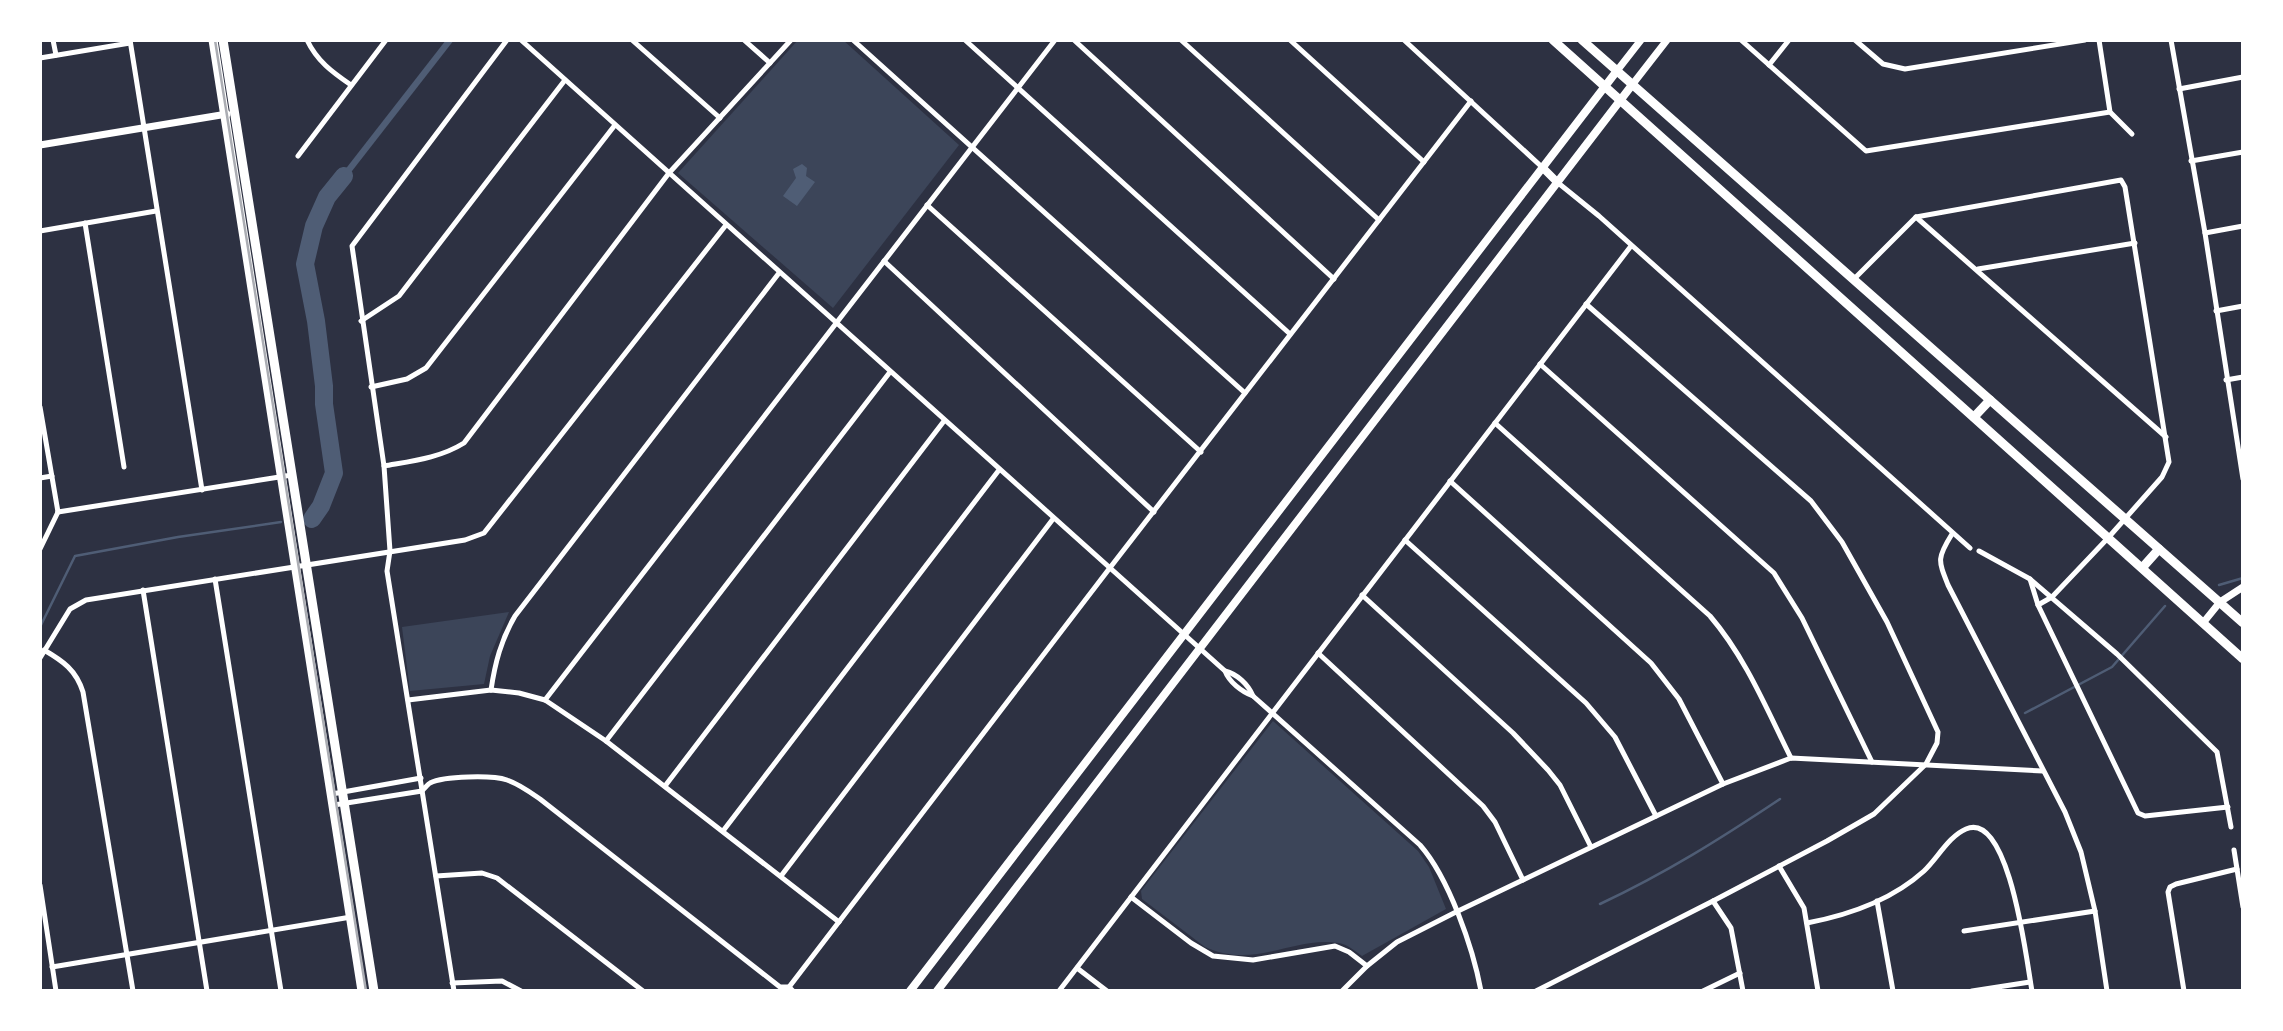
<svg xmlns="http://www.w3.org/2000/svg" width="2283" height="1031" font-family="Karla,sans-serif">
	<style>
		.green { fill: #3c4559 }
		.water { fill: #4f5d75 }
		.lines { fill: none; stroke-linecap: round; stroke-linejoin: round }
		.stream { stroke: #4f5d75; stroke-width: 2.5 }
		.river { stroke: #4f5d75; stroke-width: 18 }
		.minor { stroke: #fff; stroke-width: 5 }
		.tertiary { stroke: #fff; stroke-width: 7 }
		.secondary { stroke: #fff; stroke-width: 8 }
		.primary { stroke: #fff; stroke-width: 9 }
		.rail { stroke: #abadb3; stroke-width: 2.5 }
	</style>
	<rect width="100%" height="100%" fill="#2d3142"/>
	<g class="green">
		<polygon points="798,40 843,40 959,145 833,308 678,173"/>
		<polygon points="509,612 490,656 484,684 410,691 402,627"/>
		<path d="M1273,721L1418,851L1429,867L1446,909L1362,956C1355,951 1347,944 1339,943C1292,936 1256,970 1205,947L1142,899L1141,891Z"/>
	</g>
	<g class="water">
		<polygon points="446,40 454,40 338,189 331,193 330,189"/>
		<polygon points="802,164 807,168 806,176 815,182 797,206 783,196 796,178 793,169"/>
	</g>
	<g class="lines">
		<g class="stream">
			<polyline points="2219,585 2243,578"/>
			<polyline points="40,627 75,556 178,537 281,522"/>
			<polyline points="2025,713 2112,667 2165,606"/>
			<path d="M1600,904C1666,873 1720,839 1780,799"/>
		</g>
		<polyline class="river" points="312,519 321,506 334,473 324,404 324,386 316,321 305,264 314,226 327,197 344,176"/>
		<g class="minor">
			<polyline points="53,40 56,55"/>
			<polyline points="130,40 202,490"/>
			<path d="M307,40C317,61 332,72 351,85"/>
			<path d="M521,40L1225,671C1237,674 1248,684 1253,696L1420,845C1449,878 1473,948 1481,991"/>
			<polyline points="632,40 720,118"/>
			<polyline points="744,40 770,63"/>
			<polyline points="853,40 1245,393"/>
			<polyline points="965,40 1290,334"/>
			<polyline points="1074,40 1334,279"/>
			<polyline points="1181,40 1379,220"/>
			<polyline points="1290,40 1424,162"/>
			<polyline points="1404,40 1543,168"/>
			<polyline points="1741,40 1866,151 2110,112"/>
			<polyline points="1855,40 1883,64 1905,69 2085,40"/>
			<polyline points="2099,40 2110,112 2132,134"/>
			<polyline points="2171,40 2205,233 2243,479"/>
			<polyline points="40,58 130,43"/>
			<polyline points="1769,65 1789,40"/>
			<polyline points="2179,89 2243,77"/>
			<polyline points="298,156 386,40"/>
			<polyline points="2191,161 2243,152"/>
			<polyline points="1557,182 1599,216 1970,548"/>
			<polyline points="927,205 1201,452"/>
			<polyline points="1916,217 2166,437"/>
			<polyline points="85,223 124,467"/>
			<polyline points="40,231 156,211"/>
			<polyline points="2205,233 2243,226"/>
			<polyline points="884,261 1154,512"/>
			<polyline points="1978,269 2135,243"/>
			<polyline points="1853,280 1916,217 2121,180 2125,187 2169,462 2162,477 2108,538 2052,597 2038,605"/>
			<polyline points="2216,311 2243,306"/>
			<polyline points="361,321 399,296 565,80"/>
			<polyline points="1540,364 1774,573 1802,618 1872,762"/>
			<polyline points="2226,380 2243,377"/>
			<polyline points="371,387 407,379 426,368 615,125"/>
			<polyline points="40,407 58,512"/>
			<path d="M1495,423L1710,616C1746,658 1767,710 1791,758"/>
			<path d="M384,466C412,461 440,458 464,443L669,173L791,40"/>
			<polyline points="40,478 52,476"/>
			<polyline points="1450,481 1651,663 1679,699 1723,784"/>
			<polyline points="58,512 292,475"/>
			<path d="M1952,534C1937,558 1938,560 1948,585L2065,812L2081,852L2095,911L2107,991"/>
			<polyline points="1405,540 1586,703 1615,737 1656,816"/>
			<polyline points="40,549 58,512"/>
			<polyline points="1979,551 2030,579 2117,654 2217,752 2231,827"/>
			<polyline points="215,579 281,991"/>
			<polyline points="2030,579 2038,605 2138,813 2145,816 2228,807"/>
			<polyline points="143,590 207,991"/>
			<polyline points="1362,595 1513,733 1548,770 1560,785 1591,847"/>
			<path d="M44,650C63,661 76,670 83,692L133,991"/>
			<polyline points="1318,653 1483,806 1495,822 1523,880"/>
			<polyline points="40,658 70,609 86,600 465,540 484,533 726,225"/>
			<path d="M1225,671C1229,682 1242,692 1253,696"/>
			<path d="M491,690C495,663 501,640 515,616L779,273"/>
			<polyline points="408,700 491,690 519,693 545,700 606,741 839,922"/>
			<polyline points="545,700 1055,40"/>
			<polyline points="606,741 890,372"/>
			<polyline points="665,786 944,421"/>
			<polyline points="332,794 421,778"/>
			<path d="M334,805L422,791C423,790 429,783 430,783C444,776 492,775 507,780C519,784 530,792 540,799L780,987H789L793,991"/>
			<polyline points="723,831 999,470"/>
			<polyline points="2234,850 2243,907"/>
			<polyline points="1779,866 1804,908 1818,991"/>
			<polyline points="436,876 482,873 497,878 643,991"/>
			<polyline points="781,876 1053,519"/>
			<polyline points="40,885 56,991"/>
			<polyline points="1131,897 1191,943 1213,956 1253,960 1335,946 1349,952 1367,966"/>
			<polyline points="1713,901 1731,928 1743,991"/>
			<polyline points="1877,901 1893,991"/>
			<path d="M1807,923C1849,915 1892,900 1924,871C1937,859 1949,836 1966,829C2010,810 2027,965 2032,991"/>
			<polyline points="1964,931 2095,911"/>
			<polyline points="52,967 351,917"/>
			<polyline points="1077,968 1107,991"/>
			<polyline points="452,983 502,981 521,991"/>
			<polyline points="454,991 387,571 390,551 384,466 352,246 507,40"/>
			<polyline points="786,991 1109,569 1471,101"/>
			<polyline points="1059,991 1631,246"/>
			<polyline points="1342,991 1367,966 1397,942 1456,912 1723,784 1791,758 2043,771"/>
			<polyline points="1536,991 1713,901 1827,841 1874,814 1926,764 1937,743 1938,732 1887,622 1842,542 1811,501 1586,304"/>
			<polyline points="1703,991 1740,973"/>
			<polyline points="1972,991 2030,982"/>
			<polyline points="2184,991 2168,892 2170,887 2176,884 2237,869"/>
		</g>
		<g class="tertiary">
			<polyline points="1616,72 1641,40"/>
			<polyline points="1632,85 1667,40"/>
			<polyline points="40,145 227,114"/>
			<polyline points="2203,623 2220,602 2243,587"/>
		</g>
		<g class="secondary">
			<polyline points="1543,168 1557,182"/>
			<polyline points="910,991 1616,72"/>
			<polyline points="937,991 1632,85"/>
		</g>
		<g class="primary">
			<polyline points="213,40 362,991"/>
			<polyline points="223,40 374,991"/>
			<polyline points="1553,40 2243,659"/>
			<polyline points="1582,40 2243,623"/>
			<polyline points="1974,417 1990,400"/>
			<polyline points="2142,568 2159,549"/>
		</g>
		<polyline class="rail" points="215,40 366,991"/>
	</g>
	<rect width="2283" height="1031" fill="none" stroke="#ffffff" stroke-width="84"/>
</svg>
